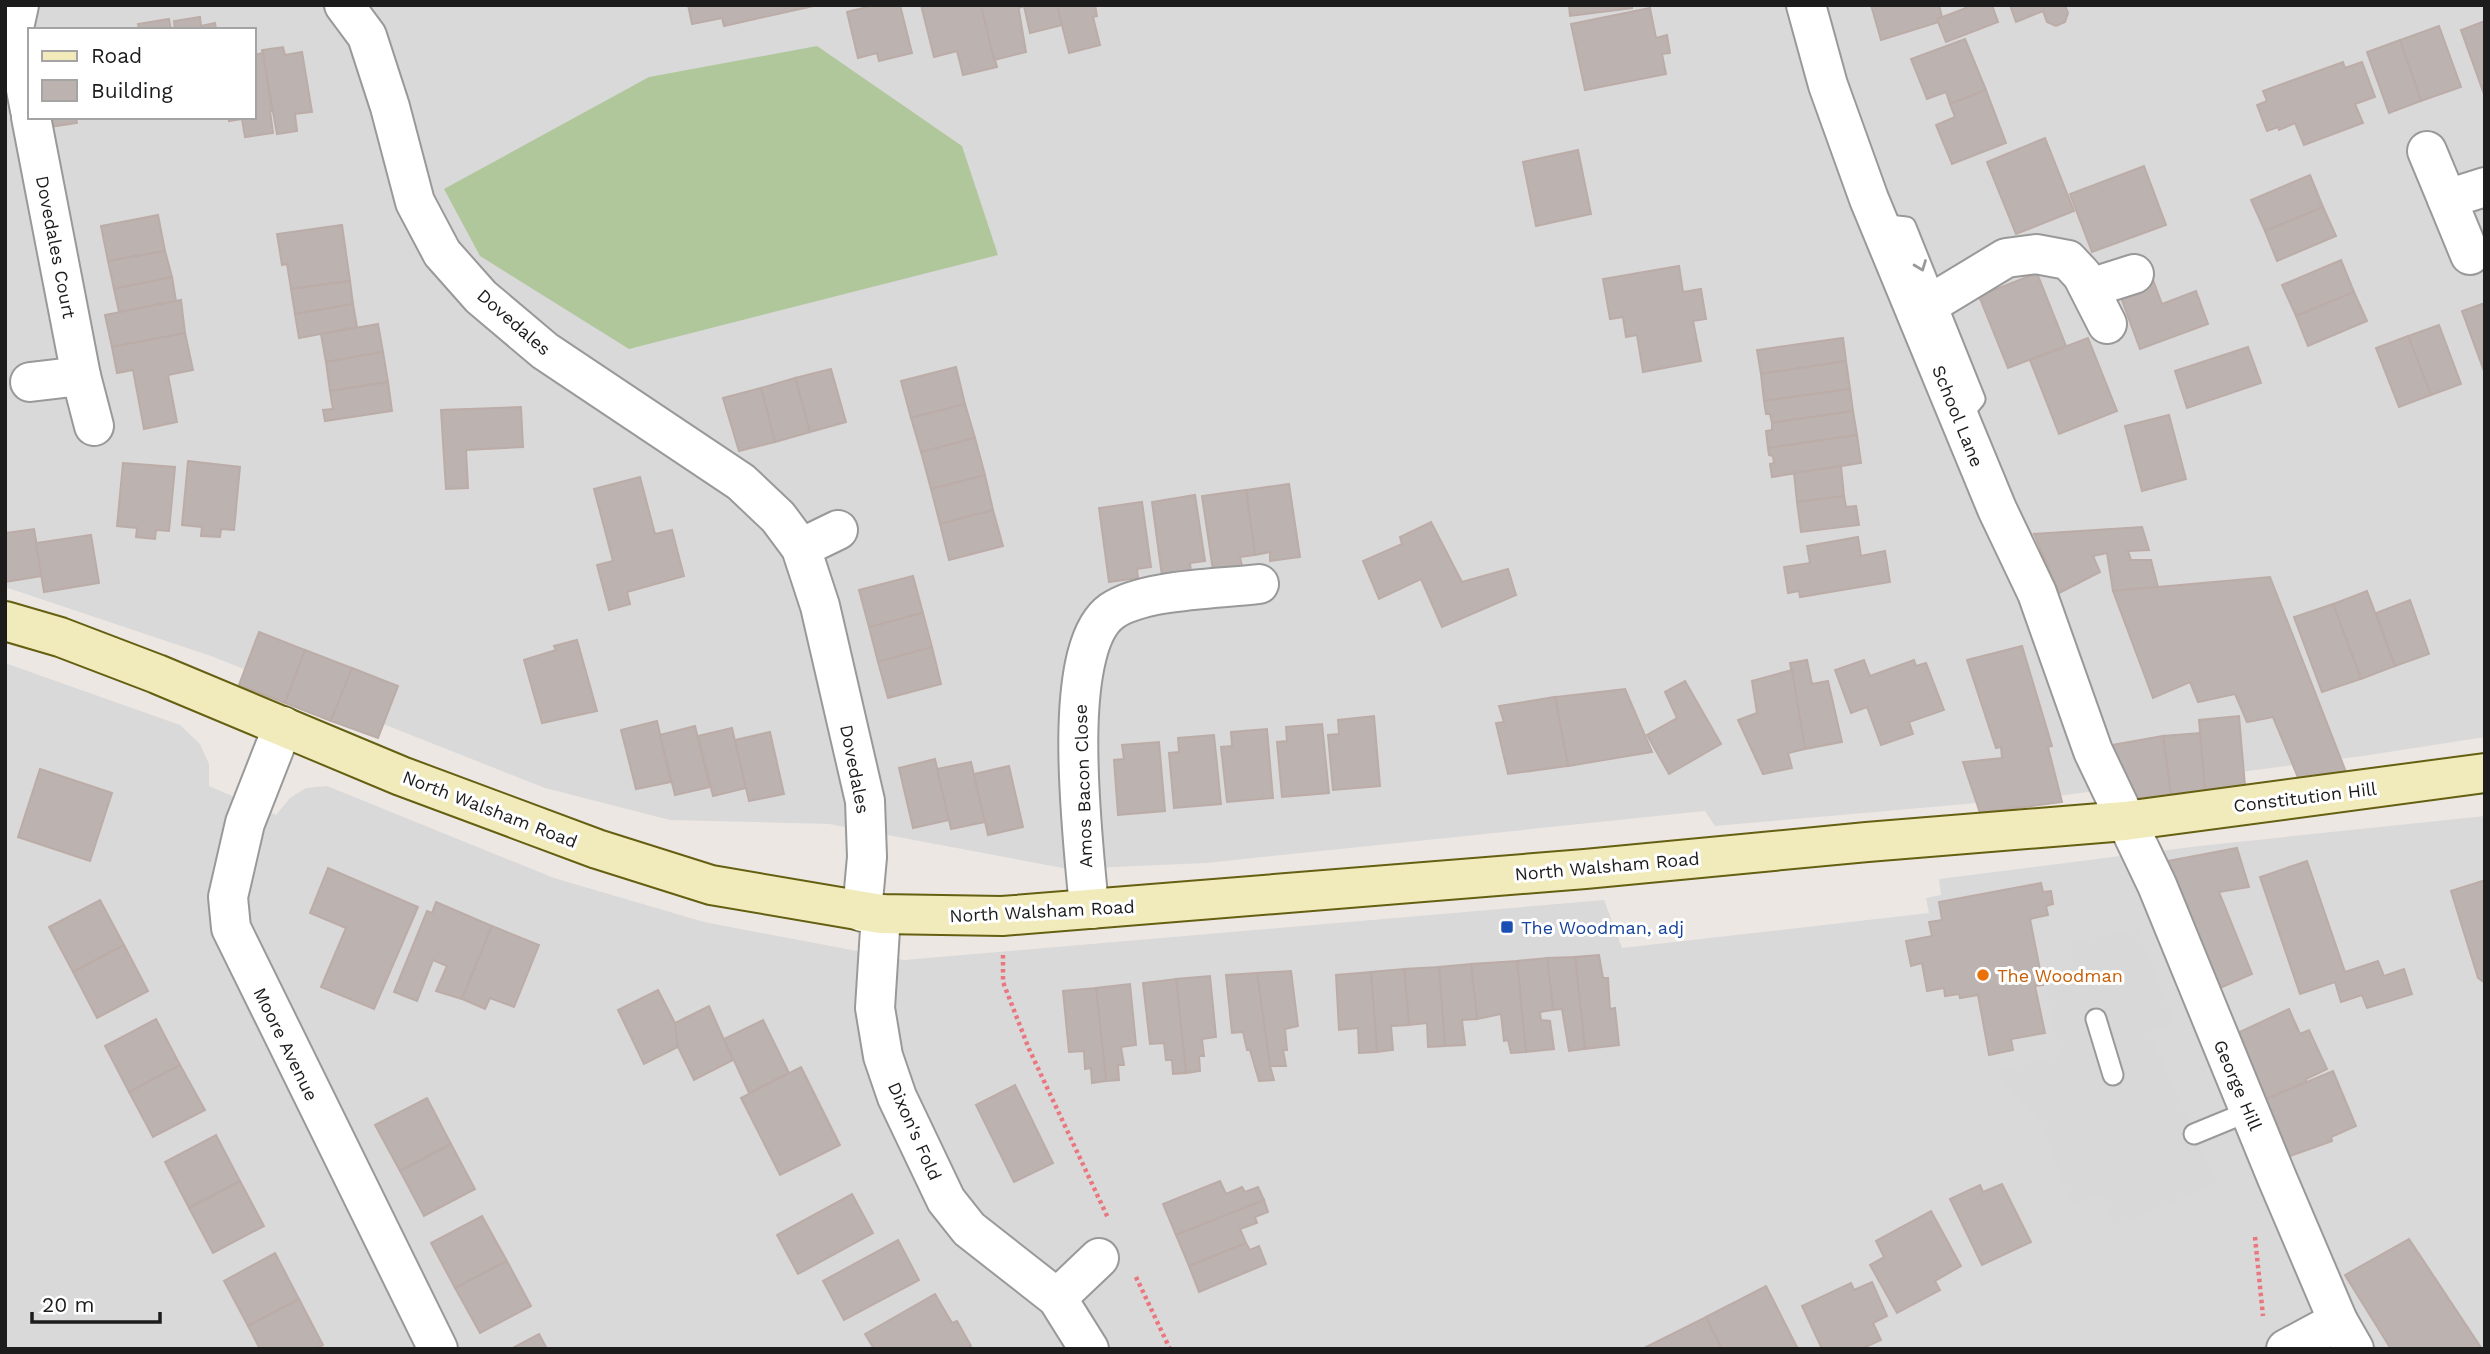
<svg xmlns="http://www.w3.org/2000/svg" width="2490" height="1354" font-family="'Work Sans',sans-serif">
	<style>
		.residential { fill: #dad9d9; fill-rule: evenodd }
		.forest { fill: #b0c79c }
		.parking { fill: #d8d8d8 }
		.building { fill: #bcb2b0; stroke: #bcaca7; stroke-width: 2 }
		.lines { fill: none; stroke-linecap: round; stroke-linejoin: round }
		.lane-casing { stroke: #999; stroke-width: 23 }
		.street-casing { stroke: #999; stroke-width: 42 }
		.secondary-casing { stroke: #655f11; stroke-width: 42 }
		.path { stroke: #e9777f; stroke-width: 4.5; stroke-dasharray: 3.5 3.5; stroke-linecap: butt }
		.lane { stroke: #fff; stroke-width: 19 }
		.street { stroke: #fff; stroke-width: 38 }
		.secondary { stroke: #f1eabb; stroke-width: 38 }
		.oneway { stroke: #999 }
		.transit-dot { fill: #1a4fb4; stroke: #fff; stroke-width: 2.5 }
		.food-dot { fill: #e8710a; stroke: #fff; stroke-width: 2.5 }
		.labels { text-anchor: middle; dominant-baseline: central; stroke-width: 6; stroke-linejoin: round; paint-order: stroke }
		.street-label { font-size: 18px; fill: #1c1c1c; stroke: #fff }
		.transit-label { font-size: 18px; fill: #164399; stroke: #fff; text-anchor: start }
		.food-label { font-size: 18px; fill: #c56008; stroke: #fff; text-anchor: start }
	</style>
	<rect width="100%" height="100%" fill="#ece7e3"/>
	<g class="residential">
		<path d="M5,5H2485V737L2363,756L2058,796L1715,826L1705,811L1206,863L1068,869L829,824L670,820L545,788L211,656L5,587ZM30,30H254V117H30Z"/>
		<polygon points="5,663 180,725 200,744 209,764 209,786 276,815 290,798 306,788 327,786 554,878 704,922 904,960 1604,900 1622,948 1929,913 1926,898 1941,895 1939,879 2199,846 2485,816 2485,1349 5,1349"/>
	</g>
	<polygon class="forest" points="817,46 962,146 998,255 629,349 480,256 444,189 649,77"/>
	<polygon class="parking" points="2138,929 2174,1022 2149,1032 2217,1183 2114,1227 2101,1194 2072,1206 2040,1120 1995,1072 2059,1055 2044,975 2075,971 2070,941"/>
	<g class="building">
		<polygon points="688,5 818,5 724,26 722,18 692,24"/>
		<polygon points="866,5 900,5 912,53 879,61 877,53 858,58 847,12 867,7"/>
		<polygon points="921,5 981,5 997,67 963,75 957,51 934,57"/>
		<polygon points="981,5 1018,5 1026,52 994,60"/>
		<polygon points="1018,5 1057,5 1062,25 1030,33 1024,6 1019,8"/>
		<polygon points="1057,5 1095,5 1097,16 1093,17 1100,45 1069,53"/>
		<polygon points="1569,5 1632,5 1632,8 1570,16"/>
		<polygon points="1871,5 1939,5 1942,17 1937,19 1939,22 1881,40"/>
		<polygon points="1965,5 1992,5 1998,22 1946,42 1937,19 1966,8"/>
		<polygon points="2010,5 2065,5 2068,13 2065,22 2056,26 2047,22 2043,11 2016,22"/>
		<polygon points="1650,8 1656,38 1667,35 1670,53 1662,54 1666,74 1585,90 1571,24"/>
		<polygon points="200,17 201,26 215,23 216,30 175,30 174,21"/>
		<polygon points="169,19 171,30 139,30 138,24"/>
		<polygon points="2485,21 2485,97 2461,30"/>
		<polygon points="2439,26 2461,87 2421,101 2400,40"/>
		<polygon points="1965,39 1986,90 1950,104 1946,92 1927,99 1911,59"/>
		<polygon points="2400,40 2421,101 2389,113 2367,52"/>
		<polygon points="283,47 285,55 302,52 312,112 295,114 297,131 277,134 262,50"/>
		<polygon points="263,53 272,111 270,111 273,133 245,137 242,119 229,121 229,117 254,117 254,55"/>
		<polygon points="2343,62 2345,68 2362,62 2375,97 2355,104 2363,123 2304,145 2295,123 2279,130 2278,127 2267,131 2257,105 2267,101 2263,91"/>
		<polygon points="1986,90 2006,143 1952,164 1936,125 1955,117 1950,104"/>
		<polygon points="40,117 76,117 77,123 42,128"/>
		<polygon points="2045,138 2074,211 2016,234 1987,162"/>
		<polygon points="1578,150 1591,214 1536,226 1523,162"/>
		<polygon points="2144,166 2166,225 2092,252 2070,194"/>
		<polygon points="2310,175 2323,207 2265,231 2251,200"/>
		<polygon points="2323,207 2336,236 2277,261 2265,231"/>
		<polygon points="158,215 165,251 108,261 101,226"/>
		<polygon points="342,225 350,281 291,289 287,264 282,265 277,234"/>
		<polygon points="165,251 172,277 114,289 108,261"/>
		<polygon points="2341,260 2354,292 2296,316 2282,285"/>
		<polygon points="1679,266 1683,292 1701,289 1706,319 1693,321 1701,361 1643,372 1637,335 1626,337 1623,317 1610,319 1603,279"/>
		<polygon points="2037,273 2066,346 2008,368 1979,296"/>
		<polygon points="172,277 176,301 119,312 114,289"/>
		<polygon points="2153,280 2162,304 2196,291 2208,324 2140,349 2119,292"/>
		<polygon points="350,281 353,304 295,314 291,289"/>
		<polygon points="2354,292 2367,321 2308,346 2296,316"/>
		<polygon points="181,300 185,333 112,347 105,315"/>
		<polygon points="2485,303 2485,374 2462,311"/>
		<polygon points="353,304 357,327 299,338 295,314"/>
		<polygon points="378,324 383,352 326,362 321,334"/>
		<polygon points="2439,325 2461,384 2431,395 2408,336"/>
		<polygon points="185,333 193,370 168,375 177,422 144,429 133,370 117,373 112,347"/>
		<polygon points="2408,336 2431,395 2399,407 2376,348"/>
		<polygon points="1843,338 1846,361 1761,374 1757,350"/>
		<polygon points="2088,338 2117,411 2059,434 2030,360"/>
		<polygon points="2248,347 2261,383 2187,408 2175,371"/>
		<polygon points="383,352 388,382 330,391 326,362"/>
		<polygon points="1846,361 1850,389 1764,401 1761,374"/>
		<polygon points="956,367 965,404 911,418 901,381"/>
		<polygon points="831,369 846,422 810,432 795,378"/>
		<polygon points="795,378 810,432 775,442 761,388"/>
		<polygon points="388,382 392,411 325,421 323,410 333,409 330,391"/>
		<polygon points="761,388 775,442 739,451 723,398"/>
		<polygon points="1850,389 1853,411 1772,423 1770,414 1766,414 1764,401"/>
		<polygon points="965,404 975,438 921,452 911,418"/>
		<polygon points="521,407 523,447 466,450 468,488 446,489 441,410"/>
		<polygon points="1853,411 1857,435 1768,448 1766,431 1772,430 1772,423"/>
		<polygon points="2169,415 2186,479 2142,491 2125,426"/>
		<polygon points="1857,435 1861,463 1772,477 1770,464 1774,463 1773,456 1769,455 1768,448"/>
		<polygon points="975,438 985,475 931,489 921,452"/>
		<polygon points="188,461 240,467 234,530 221,529 220,537 201,536 202,527 182,525"/>
		<polygon points="123,463 175,467 169,531 156,530 155,539 136,537 137,528 117,526"/>
		<polygon points="1841,466 1844,496 1797,502 1794,473"/>
		<polygon points="985,475 993,510 940,524 931,489"/>
		<polygon points="640,477 655,534 672,530 684,576 627,592 630,604 609,610 597,565 613,561 594,489"/>
		<polygon points="1289,484 1300,557 1270,561 1270,552 1255,555 1246,490"/>
		<polygon points="1246,490 1255,555 1240,557 1242,566 1213,570 1202,496"/>
		<polygon points="1195,495 1205,561 1190,563 1191,572 1162,576 1152,502"/>
		<polygon points="1844,496 1846,507 1856,506 1859,525 1801,532 1797,502"/>
		<polygon points="1142,502 1151,567 1137,569 1138,578 1109,582 1099,508"/>
		<polygon points="993,510 1003,546 949,560 940,524"/>
		<polygon points="1431,522 1462,582 1508,569 1516,595 1442,627 1421,579 1379,599 1363,561 1402,544 1400,537"/>
		<polygon points="2142,527 2149,550 2128,551 2131,560 2151,560 2158,587 2113,591 2107,553 2093,556 2100,572 2059,593 2034,534"/>
		<polygon points="34,529 42,576 5,582 5,533"/>
		<polygon points="91,535 99,583 44,592 36,543"/>
		<polygon points="1858,537 1861,556 1885,551 1890,582 1800,597 1799,591 1788,593 1784,567 1810,563 1807,546"/>
		<polygon points="913,576 923,613 869,627 859,590"/>
		<polygon points="2270,577 2346,772 2299,780 2273,717 2247,722 2235,694 2198,702 2190,682 2153,698 2113,591"/>
		<polygon points="2367,591 2395,666 2361,679 2333,604"/>
		<polygon points="2410,600 2429,654 2395,666 2376,613"/>
		<polygon points="2333,604 2361,679 2322,692 2294,617"/>
		<polygon points="923,613 932,647 878,662 869,627"/>
		<polygon points="259,632 305,650 285,703 239,685"/>
		<polygon points="577,640 597,711 542,723 524,660 556,650 554,646"/>
		<polygon points="2022,646 2052,746 2048,747 2062,802 1980,813 1963,762 2002,758 2001,747 1996,748 1967,660"/>
		<polygon points="932,647 941,684 888,698 878,662"/>
		<polygon points="305,650 352,668 331,721 285,703"/>
		<polygon points="1807,660 1812,684 1828,681 1842,742 1805,749 1790,663"/>
		<polygon points="1864,660 1870,676 1914,660 1916,666 1926,663 1944,710 1909,722 1913,734 1881,745 1867,707 1851,713 1835,670"/>
		<polygon points="352,668 398,686 378,738 331,721"/>
		<polygon points="1792,670 1805,749 1788,753 1792,768 1763,774 1738,720 1757,713 1752,681"/>
		<polygon points="1685,681 1721,744 1669,774 1647,735 1677,718 1665,692"/>
		<polygon points="1625,689 1652,752 1568,766 1555,697"/>
		<polygon points="1555,697 1568,766 1508,774 1496,723 1504,722 1499,706"/>
		<polygon points="1374,716 1380,786 1333,790 1328,735 1339,734 1338,720"/>
		<polygon points="2239,716 2245,786 2205,790 2199,720"/>
		<polygon points="657,721 671,782 636,789 621,730"/>
		<polygon points="1322,724 1329,793 1282,797 1277,742 1287,741 1286,727"/>
		<polygon points="695,726 710,787 675,795 660,735"/>
		<polygon points="732,728 746,788 713,796 698,736"/>
		<polygon points="1267,729 1273,798 1227,802 1221,747 1232,746 1231,732"/>
		<polygon points="770,732 784,794 749,801 735,740"/>
		<polygon points="2200,733 2205,790 2171,795 2163,736"/>
		<polygon points="1214,735 1221,804 1174,808 1169,753 1179,752 1178,738"/>
		<polygon points="2163,736 2171,795 2133,799 2112,745"/>
		<polygon points="1159,742 1165,811 1118,815 1114,760 1124,759 1122,745"/>
		<polygon points="935,759 949,820 913,828 899,768"/>
		<polygon points="971,762 985,822 951,829 937,769"/>
		<polygon points="1009,766 1023,827 988,835 974,774"/>
		<polygon points="40,769 112,793 90,861 18,837"/>
		<polygon points="2237,848 2249,887 2219,892 2252,974 2213,991 2202,951 2168,861"/>
		<polygon points="2307,861 2345,972 2378,961 2384,976 2404,969 2412,994 2367,1008 2362,995 2341,1002 2335,982 2300,994 2260,877"/>
		<polygon points="328,868 418,907 374,1009 321,987 346,928 310,913"/>
		<polygon points="2485,880 2485,983 2478,978 2451,891"/>
		<polygon points="2041,883 2043,892 2051,891 2053,904 2046,906 2048,915 2030,919 2043,985 2035,986 2045,1033 2011,1039 2013,1050 1989,1055 1978,995 1960,998 1959,994 1945,996 1944,988 1927,991 1922,963 1911,966 1906,941 1932,936 1929,922 1942,920 1939,902"/>
		<polygon points="100,900 124,945 73,972 49,927"/>
		<polygon points="436,902 492,926 462,999 436,991 447,966 433,960 417,1001 394,992 427,911 432,913"/>
		<polygon points="492,926 539,945 514,1007 490,998 485,1009 462,999"/>
		<polygon points="124,945 148,991 97,1018 73,972"/>
		<polygon points="1599,955 1603,978 1608,978 1610,1009 1615,1008 1619,1045 1585,1049 1575,957"/>
		<polygon points="1575,957 1585,1049 1569,1051 1562,1009 1553,1010 1547,958"/>
		<polygon points="1547,958 1553,1010 1540,1012 1541,1020 1550,1021 1554,1049 1526,1052 1517,961"/>
		<polygon points="1517,961 1526,1052 1511,1053 1508,1040 1504,1041 1501,1014 1477,1019 1471,964"/>
		<polygon points="1471,964 1477,1019 1462,1020 1465,1045 1445,1046 1439,967"/>
		<polygon points="1439,967 1445,1046 1428,1047 1427,1023 1409,1025 1404,969"/>
		<polygon points="1404,969 1409,1025 1391,1026 1393,1050 1377,1052 1371,972"/>
		<polygon points="1291,971 1298,1026 1285,1029 1287,1050 1283,1050 1286,1066 1270,1066 1257,973"/>
		<polygon points="1371,972 1377,1052 1359,1053 1358,1028 1339,1030 1336,975"/>
		<polygon points="1257,973 1270,1066 1274,1080 1259,1081 1250,1050 1247,1050 1243,1032 1232,1033 1226,975"/>
		<polygon points="1210,976 1216,1037 1202,1039 1204,1056 1199,1056 1200,1071 1186,1073 1176,979"/>
		<polygon points="1176,979 1186,1073 1173,1074 1172,1060 1166,1060 1164,1043 1150,1044 1143,983"/>
		<polygon points="1130,984 1136,1045 1121,1047 1124,1065 1118,1065 1119,1080 1106,1081 1096,988"/>
		<polygon points="1096,988 1106,1081 1092,1083 1091,1068 1085,1069 1084,1051 1069,1052 1063,991"/>
		<polygon points="658,990 675,1023 678,1047 644,1064 618,1010"/>
		<polygon points="709,1006 733,1060 694,1080 678,1047 675,1023"/>
		<polygon points="2289,1009 2300,1034 2309,1030 2327,1069 2306,1079 2306,1082 2259,1102 2229,1037"/>
		<polygon points="156,1019 180,1065 129,1092 105,1046"/>
		<polygon points="763,1020 789,1073 749,1093 724,1039"/>
		<polygon points="180,1065 205,1110 153,1137 129,1092"/>
		<polygon points="801,1067 840,1145 780,1175 741,1098"/>
		<polygon points="2333,1071 2356,1126 2331,1137 2332,1141 2282,1159 2259,1102"/>
		<polygon points="1015,1085 1053,1163 1014,1182 976,1105"/>
		<polygon points="427,1098 451,1144 400,1171 375,1125"/>
		<polygon points="216,1135 240,1181 189,1208 165,1162"/>
		<polygon points="451,1144 475,1189 424,1216 400,1171"/>
		<polygon points="240,1181 264,1226 213,1253 189,1208"/>
		<polygon points="1220,1181 1226,1194 1242,1187 1245,1192 1258,1187 1264,1200 1176,1235 1163,1204"/>
		<polygon points="2002,1184 2031,1242 1982,1265 1950,1199 1980,1185 1983,1192"/>
		<polygon points="852,1194 873,1233 798,1274 777,1235"/>
		<polygon points="1264,1200 1268,1212 1255,1217 1257,1223 1240,1229 1246,1243 1189,1266 1176,1235"/>
		<polygon points="1931,1211 1961,1266 1935,1281 1940,1290 1897,1313 1870,1265 1884,1257 1876,1241"/>
		<polygon points="482,1216 507,1261 455,1288 431,1243"/>
		<polygon points="2409,1239 2482,1349 2391,1349 2345,1275"/>
		<polygon points="898,1240 919,1280 844,1320 823,1281"/>
		<polygon points="1246,1243 1250,1250 1259,1246 1266,1264 1199,1292 1189,1266"/>
		<polygon points="275,1253 299,1299 248,1326 224,1281"/>
		<polygon points="507,1261 531,1306 480,1333 455,1288"/>
		<polygon points="1872,1282 1887,1316 1873,1323 1881,1340 1861,1349 1822,1349 1802,1306 1851,1283 1854,1290"/>
		<polygon points="1766,1286 1798,1349 1722,1349 1706,1317"/>
		<polygon points="935,1294 952,1323 957,1321 971,1346 966,1349 874,1349 865,1334"/>
		<polygon points="299,1299 323,1345 315,1349 260,1349 248,1326"/>
		<polygon points="1706,1317 1722,1349 1645,1349 1644,1348"/>
		<polygon points="539,1334 547,1349 511,1349"/>
	</g>
	<g class="lines">
		<defs>
			<g id="lane">
				<polyline points="1879,224 1906,227 1975,399 1959,418"/>
				<polyline points="2096,1019 2113,1075"/>
				<polyline points="2194,1134 2250,1111"/>
			</g>
			<g id="street">
				<polyline points="19,5 14,28 30,110"/>
				<polyline points="344,5 367,36 390,107 415,202 442,253 481,297 545,351 741,482 778,517 801,548 820,606 865,801 867,857 862,912"/>
				<polyline points="1806,5 1828,85 1869,199 1997,509 2037,593 2093,751 2157,885 2277,1178 2338,1321 2354,1349"/>
				<polyline points="31,117 81,376 94,426"/>
				<polyline points="2427,151 2447,199"/>
				<polyline points="2470,255 2447,199 2485,187"/>
				<polyline points="2090,288 2134,274"/>
				<polyline points="1935,301 2006,258 2036,254 2068,260 2082,275 2107,324"/>
				<polyline points="30,382 81,376"/>
				<polyline points="801,548 838,530"/>
				<polyline points="283,726 245,823 228,897 231,928 438,1349"/>
				<path d="M1092,909L1088,897C1083,837 1059,648 1112,611C1144,589 1219,589 1259,584"/>
				<polyline points="881,914 875,1008 883,1056 897,1097 946,1200 969,1229 1057,1298 1089,1349"/>
				<polyline points="1057,1298 1099,1258"/>
				<polyline points="2286,1349 2338,1321"/>
			</g>
			<polyline id="secondary" points="5,621 60,637 157,674 401,776 597,849 711,885 881,914 1002,916 1585,869 1867,842 2125,821 2485,773"/>
		</defs>
		<use href="#lane" class="lane-casing"/>
		<use href="#street" class="street-casing"/>
		<use href="#secondary" class="secondary-casing"/>
		<g class="path">
			<polyline points="1003,955 1003,982 1029,1049 1108,1218"/>
			<polyline points="2255,1237 2263,1316"/>
			<polyline points="1136,1277 1170,1349"/>
		</g>
		<use href="#lane" class="lane"/>
		<use href="#street" class="street"/>
		<use href="#secondary" class="secondary"/>
	</g>
	<defs><path id="oneway-chevron" d="M-2-3.5L2.5 0L-2 3.5" fill="none" stroke-width="1.6" stroke-linecap="round" stroke-linejoin="round" transform="scale(1.75)"/></defs>
	<use class="oneway" href="#oneway-chevron" transform="translate(1921 266) rotate(69)"/>
	<rect class="transit-dot" x="1500" y="920" width="14" height="14" rx="3.5"/>
	<circle class="food-dot" cx="1983" cy="975" r="7"/>
	<g class="labels">
		<g class="street-label">
			<text transform="translate(56 247) rotate(79)">Dovedales Court</text>
			<text transform="translate(514 322) rotate(41)">Dovedales</text>
			<text transform="translate(1958 416) rotate(68)">School Lane</text>
			<text transform="translate(855 769) rotate(79)">Dovedales</text>
			<text transform="translate(1083 786) rotate(-92)">Amos Bacon Close</text>
			<text transform="translate(2305 797) rotate(-7)">Constitution Hill</text>
			<text transform="translate(490 809) rotate(21)">North Walsham Road</text>
			<text transform="translate(1607 866) rotate(-5)">North Walsham Road</text>
			<text transform="translate(1042 911) rotate(-3)">North Walsham Road</text>
			<text transform="translate(286 1044) rotate(64)">Moore Avenue</text>
			<text transform="translate(2238 1085) rotate(67)">George Hill</text>
			<text transform="translate(915 1131) rotate(66)">Dixon's Fold</text>
		</g>
		<g class="transit-label">
			<text x="1521" y="927">The Woodman, adj</text>
		</g>
		<g class="food-label">
			<text x="1997" y="975">The Woodman</text>
		</g>
	</g>
	<rect width="2490" height="1354" fill="none" stroke="#1c1c1c" stroke-width="14"/>
	<rect x="28" y="28" width="228" height="91" fill="#ffffff" stroke="#a4a4a4" stroke-width="2"/>
	<rect x="42" y="51" width="35" height="10" fill="#f1eabb" stroke="#a4a4a4" stroke-width="2"/>
	<text x="91" y="63" font-size="21" fill="#1c1c1c">Road</text>
	<rect x="42" y="80" width="35" height="21" fill="#bcb2b0" stroke="#a4a4a4" stroke-width="2"/>
	<text x="91" y="98" font-size="21" fill="#1c1c1c">Building</text>
	<path d="M32 1312v10h128v-10" fill="none" stroke="#1c1c1c" stroke-width="3.5"/>
	<text x="42" y="1312" font-size="21" fill="#1c1c1c" stroke="#ffffff" stroke-width="5" paint-order="stroke">20 m</text>
</svg>
